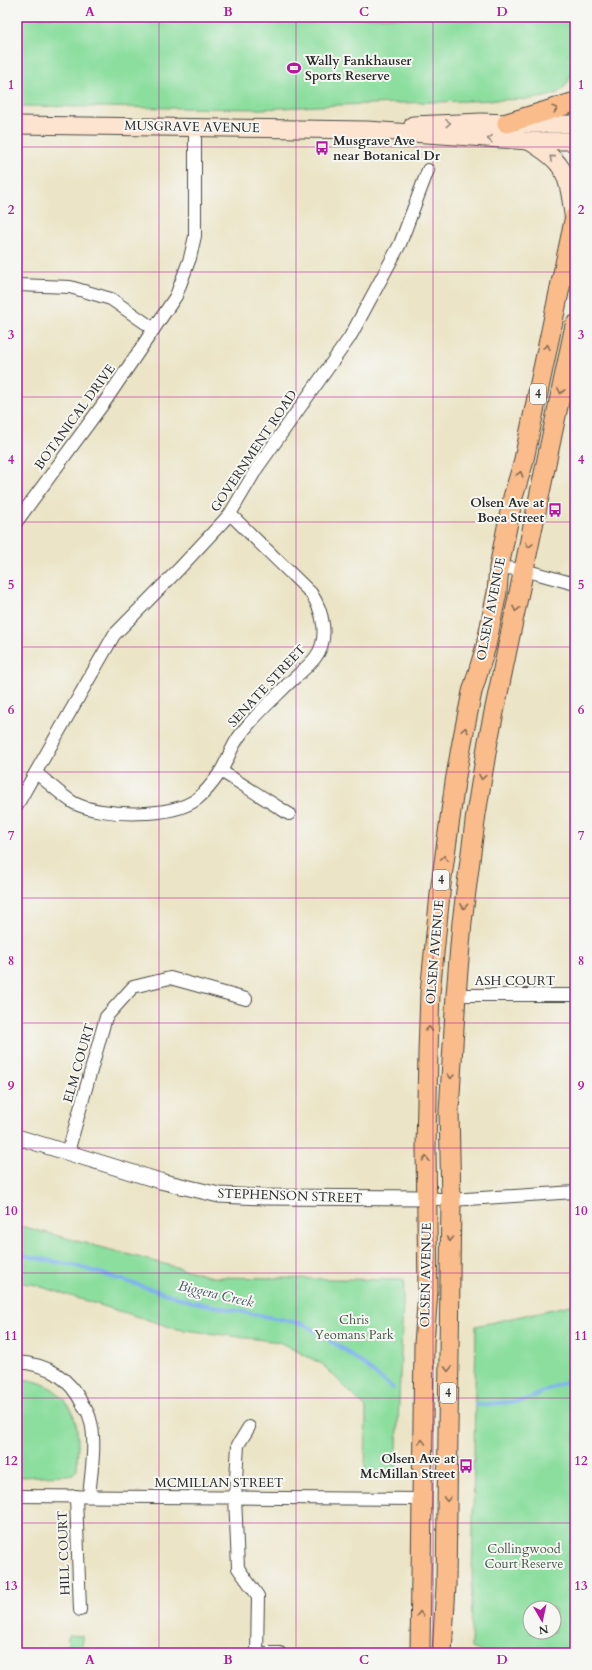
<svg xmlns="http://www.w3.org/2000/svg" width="592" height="1670" font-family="Cardo,serif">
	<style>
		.green { fill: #8cde9f; stroke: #5c8465; fill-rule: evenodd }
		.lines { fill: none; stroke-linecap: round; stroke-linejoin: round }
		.stream { stroke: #82b3ee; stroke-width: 4 }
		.minor-casing { stroke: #484742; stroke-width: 14 }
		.tertiary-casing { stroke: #484742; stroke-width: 17 }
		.secondary-casing { stroke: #484742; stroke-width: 19 }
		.primary-casing { stroke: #484742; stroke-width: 21 }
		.minor { stroke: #fff; stroke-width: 12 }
		.tertiary { stroke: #fff; stroke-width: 15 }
		.secondary { stroke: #fde4d0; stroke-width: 17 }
		.primary { stroke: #f9bc8a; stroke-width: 19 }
		.oneway { stroke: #886c56 }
		.oneway2 { stroke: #94887e }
		.grid { fill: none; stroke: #b5179e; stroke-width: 1; stroke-opacity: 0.55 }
		.labels { text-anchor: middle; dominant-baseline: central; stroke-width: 4; stroke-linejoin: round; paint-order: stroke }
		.shield { fill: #f6f6f2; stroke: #686867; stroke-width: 1 }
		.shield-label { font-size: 12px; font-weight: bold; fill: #2b2b2b }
		.poi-label { font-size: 13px; font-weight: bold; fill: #2b2b2b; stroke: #f6f6f2; text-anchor: start }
		.street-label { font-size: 13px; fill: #2b2b2b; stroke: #f6f6f2 }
		.park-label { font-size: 13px; fill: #435848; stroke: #f6f6f2 }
		.water-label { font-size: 14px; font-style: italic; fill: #455466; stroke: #f6f6f2 }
		.neatline { fill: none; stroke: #b5179e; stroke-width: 1.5 }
		.grid-label { font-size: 13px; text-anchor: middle; font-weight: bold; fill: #b5179e }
	</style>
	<rect width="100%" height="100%" fill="#f6f6f2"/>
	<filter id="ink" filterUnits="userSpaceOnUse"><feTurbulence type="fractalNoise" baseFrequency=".025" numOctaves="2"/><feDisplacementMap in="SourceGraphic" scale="8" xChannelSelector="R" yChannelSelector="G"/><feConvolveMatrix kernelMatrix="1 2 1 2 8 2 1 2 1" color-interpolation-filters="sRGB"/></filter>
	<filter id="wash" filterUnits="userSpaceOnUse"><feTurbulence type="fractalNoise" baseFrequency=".012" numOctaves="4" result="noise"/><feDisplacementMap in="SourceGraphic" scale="16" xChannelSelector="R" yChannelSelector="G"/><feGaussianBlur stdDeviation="0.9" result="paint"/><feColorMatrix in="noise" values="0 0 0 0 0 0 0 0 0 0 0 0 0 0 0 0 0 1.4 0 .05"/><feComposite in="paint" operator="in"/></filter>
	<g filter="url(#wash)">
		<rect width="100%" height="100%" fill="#ebe4c6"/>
		<g class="green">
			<path d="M17,17H575C575,38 579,77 560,91C553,97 540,97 531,99L338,105L261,109L17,106Z"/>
			<polygon points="17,1225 213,1277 404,1280 396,1472 390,1477 365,1478 366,1408 322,1364 279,1342 177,1329 32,1284 17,1283"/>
			<path d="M575,1304V1653H486L471,1648L476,1326ZM530,1608H554V1632H530Z"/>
			<path d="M17,1379C48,1379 73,1398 77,1430C79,1443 77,1457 77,1470L73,1474L67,1475L17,1477Z"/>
			<polygon points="68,1635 82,1636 83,1653 67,1653"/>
		</g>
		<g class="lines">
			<g class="stream">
				<polyline points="17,1254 77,1266 193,1302 304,1324 346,1351 393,1388"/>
				<polyline points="476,1405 523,1401 575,1377"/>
			</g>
		</g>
	</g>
	<g filter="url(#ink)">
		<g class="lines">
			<defs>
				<g id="minor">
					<polyline points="17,285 70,287 111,299 154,329"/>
					<polyline points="17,521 106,400 176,296 190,258 195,236 195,127"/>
					<polyline points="499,567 524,570 575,584"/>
					<polyline points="221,771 289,814"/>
					<path d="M36,773C48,782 61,795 74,803C101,817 173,818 197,799C206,792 215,780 221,771C228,759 232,745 241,734C254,716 271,701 287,685C296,676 307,668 315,658C330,639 323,611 311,593L230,514"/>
					<polyline points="17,805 114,635 178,570 230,514 257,468 350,337 400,244 428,170"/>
					<polyline points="456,995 575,995"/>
					<polyline points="68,1152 106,1017 133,987 170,978 246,999"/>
					<polyline points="427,1198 451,1200 575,1192"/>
					<path d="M17,1362C48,1364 69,1377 83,1405C86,1409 89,1414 90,1419C97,1440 91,1474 89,1496"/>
					<polyline points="249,1427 238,1445 235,1496 238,1568 258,1596 257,1653"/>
					<polyline points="17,1496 421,1499"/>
					<polyline points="76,1496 80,1610"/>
					<polyline points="257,1653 280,1653"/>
				</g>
				<polyline id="tertiary" points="17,1137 160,1181 219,1195 263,1197 427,1198"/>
				<g id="secondary">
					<polyline points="17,125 367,130 529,141 575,141"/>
					<polyline points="413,125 482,122 530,124 575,124"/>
					<path d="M529,141C539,148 552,155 559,165C570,179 571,203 574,220"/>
				</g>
				<g id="primary">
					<polyline points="507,123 575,102"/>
					<polyline points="420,1653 424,1344 428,1292 426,1148 428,1053 430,993 441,884 455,782 462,742 472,692 486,646 497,592 499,567 513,497 523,464 575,216"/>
					<polyline points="442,1653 446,1586 451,1200 449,1111 456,995 462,922 476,814 488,741 575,325"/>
				</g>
			</defs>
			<use href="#minor" class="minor-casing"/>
			<use href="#tertiary" class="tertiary-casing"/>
			<use href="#secondary" class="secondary-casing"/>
			<use href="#primary" class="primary-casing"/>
			<use href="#minor" class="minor"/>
			<use href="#tertiary" class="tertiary"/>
			<use href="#secondary" class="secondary"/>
			<use href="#primary" class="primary"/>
		</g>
		<defs><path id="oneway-chevron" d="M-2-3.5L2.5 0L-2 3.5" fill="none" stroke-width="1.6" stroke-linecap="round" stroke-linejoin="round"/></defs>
		<g class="oneway">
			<use href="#oneway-chevron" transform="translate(555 109) rotate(-17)"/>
			<use href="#oneway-chevron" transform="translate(547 347) rotate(-78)"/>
			<use href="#oneway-chevron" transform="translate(561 391) rotate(102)"/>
			<use href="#oneway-chevron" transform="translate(520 474) rotate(-75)"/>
			<use href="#oneway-chevron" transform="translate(529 545) rotate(102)"/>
			<use href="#oneway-chevron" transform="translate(516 609) rotate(102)"/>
			<use href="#oneway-chevron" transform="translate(465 730) rotate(-78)"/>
			<use href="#oneway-chevron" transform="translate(482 777) rotate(99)"/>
			<use href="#oneway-chevron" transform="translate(444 858) rotate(-82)"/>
			<use href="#oneway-chevron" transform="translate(464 906) rotate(96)"/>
			<use href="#oneway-chevron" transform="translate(429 1029) rotate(-88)"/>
			<use href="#oneway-chevron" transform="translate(451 1076) rotate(93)"/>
			<use href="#oneway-chevron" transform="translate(426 1159) rotate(-90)"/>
			<use href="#oneway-chevron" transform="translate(450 1239) rotate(91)"/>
			<use href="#oneway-chevron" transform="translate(448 1369) rotate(91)"/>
			<use href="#oneway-chevron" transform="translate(422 1442) rotate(-89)"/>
			<use href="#oneway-chevron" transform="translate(447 1499) rotate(91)"/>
			<use href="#oneway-chevron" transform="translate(420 1614) rotate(-90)"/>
		</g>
		<g class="oneway2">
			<use href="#oneway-chevron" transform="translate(448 123) rotate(-3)"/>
			<use href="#oneway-chevron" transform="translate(490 139) rotate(-176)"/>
			<use href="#oneway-chevron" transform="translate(552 158) rotate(-140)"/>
		</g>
	</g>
	<path class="grid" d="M159,17V1653M296,17V1653M433,17V1653M17,147H575M17,272H575M17,397H575M17,522H575M17,647H575M17,772H575M17,898H575M17,1023H575M17,1148H575M17,1273H575M17,1398H575M17,1523H575"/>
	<defs>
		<symbol id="stadium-bare" viewBox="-9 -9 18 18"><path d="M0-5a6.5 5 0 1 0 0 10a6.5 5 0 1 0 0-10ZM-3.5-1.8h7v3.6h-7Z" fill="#b5179e" stroke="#f6f6f2" stroke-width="2.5" paint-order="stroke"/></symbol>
		<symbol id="bus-bare" viewBox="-9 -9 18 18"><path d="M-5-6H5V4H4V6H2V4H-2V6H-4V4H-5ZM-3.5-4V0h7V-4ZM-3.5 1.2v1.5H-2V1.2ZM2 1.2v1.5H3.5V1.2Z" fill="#b5179e" stroke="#f6f6f2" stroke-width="2.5" paint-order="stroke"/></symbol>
	</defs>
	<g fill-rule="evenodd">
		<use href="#stadium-bare" x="284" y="58" width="20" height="20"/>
		<use href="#bus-bare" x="312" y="138" width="20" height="20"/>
		<use href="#bus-bare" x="545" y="500" width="20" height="20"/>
		<use href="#bus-bare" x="456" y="1456" width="20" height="20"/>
	</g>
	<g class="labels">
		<g class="shield">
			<rect x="530" y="384" width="16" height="20" rx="3"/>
			<rect x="433" y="870" width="16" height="20" rx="3"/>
			<rect x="440" y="1383" width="16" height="20" rx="3"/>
		</g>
		<g class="shield-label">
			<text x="538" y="394">4</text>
			<text x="441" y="880">4</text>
			<text x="448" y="1393">4</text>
		</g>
		<g class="poi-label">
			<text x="305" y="61">Wally Fankhauser<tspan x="305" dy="15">Sports Reserve</tspan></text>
			<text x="333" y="141">Musgrave Ave<tspan x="333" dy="15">near Botanical Dr</tspan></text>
			<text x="544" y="503" text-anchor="end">Olsen Ave at<tspan x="544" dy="15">Boea Street</tspan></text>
			<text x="455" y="1459" text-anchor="end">Olsen Ave at<tspan x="455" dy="15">McMillan Street</tspan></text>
		</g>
		<g class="street-label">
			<text transform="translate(192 127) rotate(1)">MUSGRAVE AVENUE</text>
			<text transform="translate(75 417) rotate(-54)">BOTANICAL DRIVE</text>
			<text transform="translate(254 451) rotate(-56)">GOVERNMENT ROAD</text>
			<text transform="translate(491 609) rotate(-79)">OLSEN AVENUE</text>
			<text transform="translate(267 686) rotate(-47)">SENATE STREET</text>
			<text transform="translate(435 952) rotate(-85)">OLSEN AVENUE</text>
			<text x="515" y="981">ASH COURT</text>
			<text transform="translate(79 1063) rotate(-74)">ELM COURT</text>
			<text transform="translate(290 1196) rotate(2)">STEPHENSON STREET</text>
			<text transform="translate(426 1275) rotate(-89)">OLSEN AVENUE</text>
			<text x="219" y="1483">MCMILLAN STREET</text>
			<text transform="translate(64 1553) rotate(-92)">HILL COURT</text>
		</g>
		<g class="park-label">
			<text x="354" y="1320">Chris<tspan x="354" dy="15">Yeomans Park</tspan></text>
			<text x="524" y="1549">Collingwood<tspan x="524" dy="15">Court Reserve</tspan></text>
		</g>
		<g class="water-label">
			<text transform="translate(216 1294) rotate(13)">Biggera Creek</text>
		</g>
	</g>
	<rect width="592" height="1670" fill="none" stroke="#f6f6f2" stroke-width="44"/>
	<g transform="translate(542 1620) rotate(171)"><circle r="19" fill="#f6f6f2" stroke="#a5a5a2"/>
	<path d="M0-3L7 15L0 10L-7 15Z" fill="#b5179e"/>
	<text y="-6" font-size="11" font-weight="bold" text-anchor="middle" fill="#2b2b2b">N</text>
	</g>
	<rect x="22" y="22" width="548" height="1626" class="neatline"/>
	<g class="grid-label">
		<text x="90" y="16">A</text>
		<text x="228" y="16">B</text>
		<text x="364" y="16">C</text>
		<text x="502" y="16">D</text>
		<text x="11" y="89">1</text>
		<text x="581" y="89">1</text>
		<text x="11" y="214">2</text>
		<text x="581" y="214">2</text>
		<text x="11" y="339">3</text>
		<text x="581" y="339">3</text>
		<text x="11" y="464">4</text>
		<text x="581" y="464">4</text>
		<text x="11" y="589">5</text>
		<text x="581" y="589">5</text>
		<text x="11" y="714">6</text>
		<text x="581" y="714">6</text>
		<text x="11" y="840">7</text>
		<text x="581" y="840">7</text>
		<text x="11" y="965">8</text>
		<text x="581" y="965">8</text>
		<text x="11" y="1090">9</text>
		<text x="581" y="1090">9</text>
		<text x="11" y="1215">10</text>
		<text x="581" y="1215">10</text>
		<text x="11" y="1340">11</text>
		<text x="581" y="1340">11</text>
		<text x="11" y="1465">12</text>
		<text x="581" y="1465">12</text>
		<text x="11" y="1590">13</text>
		<text x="581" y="1590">13</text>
		<text x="90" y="1664">A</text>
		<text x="228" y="1664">B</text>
		<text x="364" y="1664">C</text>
		<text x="502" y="1664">D</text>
	</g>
</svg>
